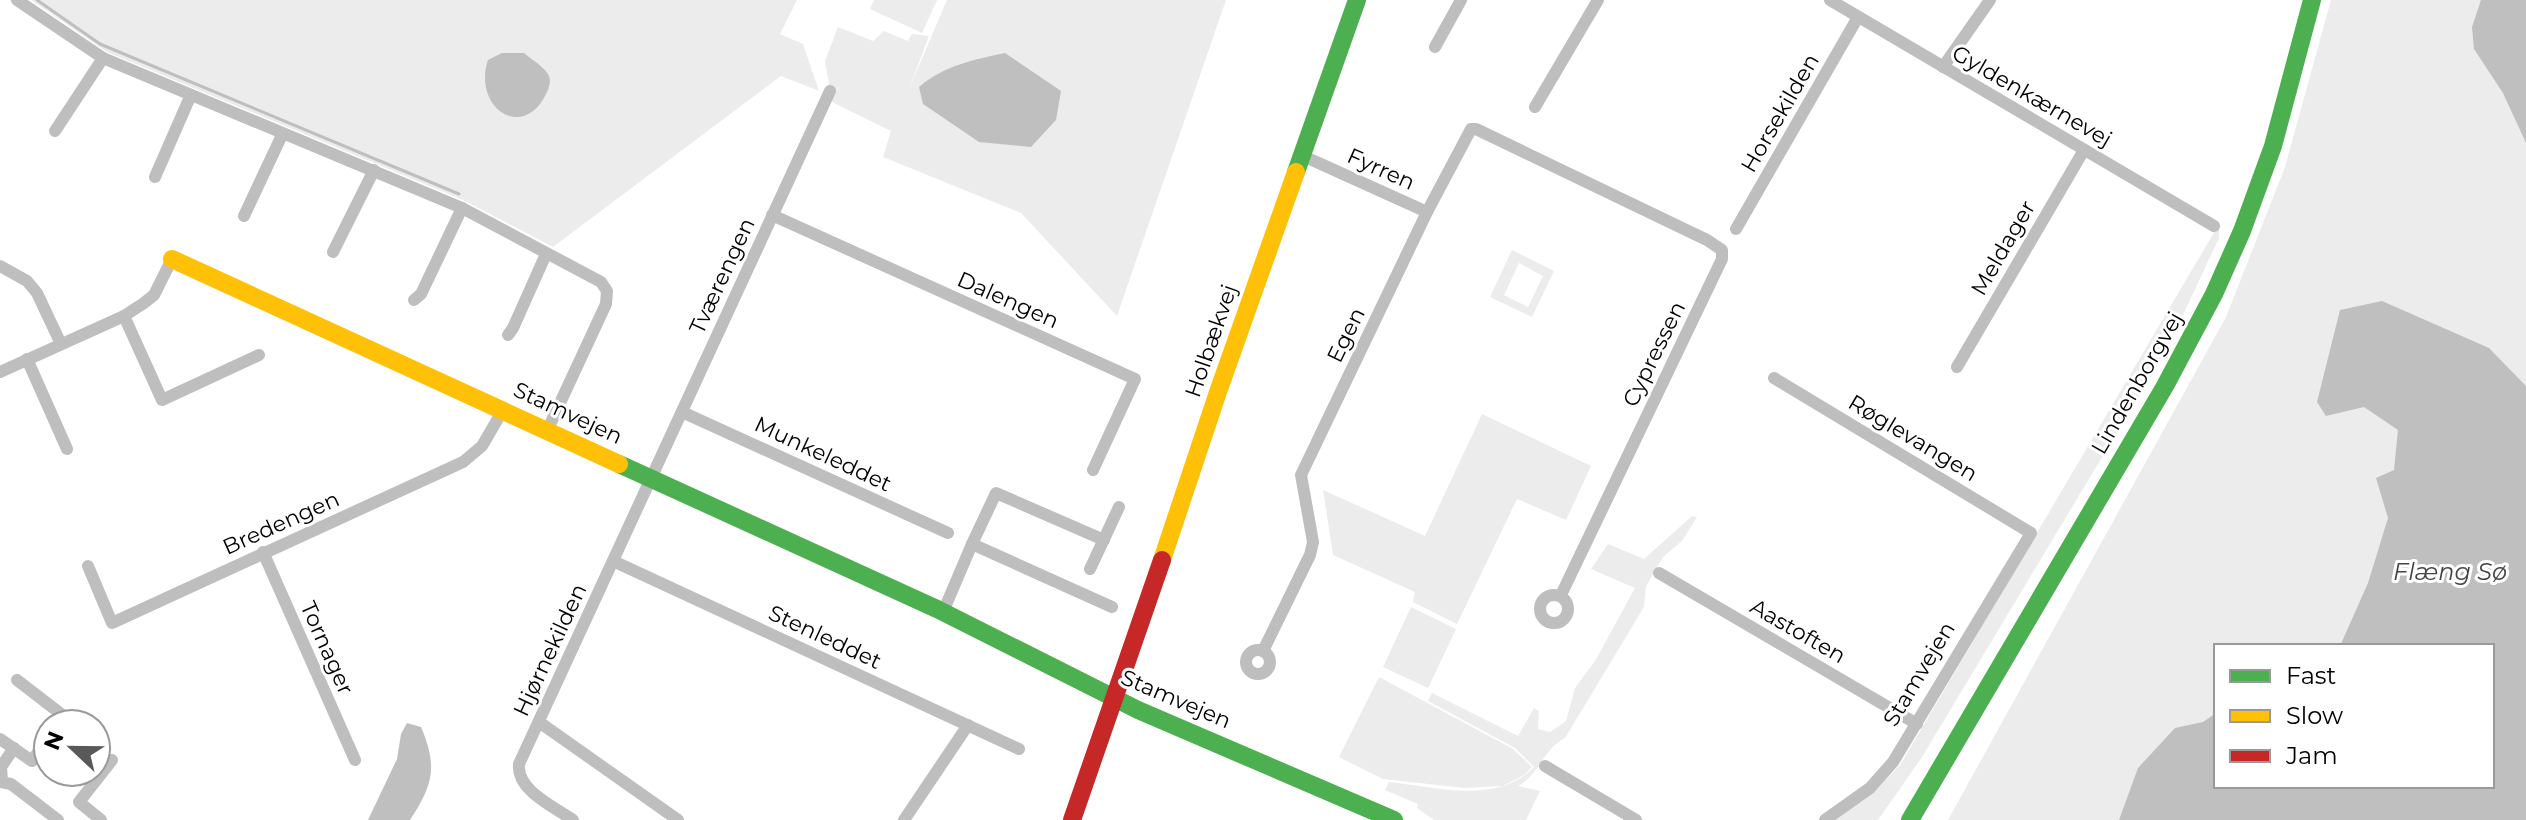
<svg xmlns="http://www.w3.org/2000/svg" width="2526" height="820" font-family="Montserrat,sans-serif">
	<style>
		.green { fill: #ececec; fill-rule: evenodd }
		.water { fill: #bfbfbf }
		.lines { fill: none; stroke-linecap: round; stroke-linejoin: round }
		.stream { stroke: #bfbfbf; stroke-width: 3 }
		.street { stroke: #bebebe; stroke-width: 12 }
		.fast { stroke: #4caf50; stroke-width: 18 }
		.slow { stroke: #ffc107; stroke-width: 18 }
		.jam { stroke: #c62828; stroke-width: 18 }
		.labels { text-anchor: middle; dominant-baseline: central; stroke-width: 6; stroke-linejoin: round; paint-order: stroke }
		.street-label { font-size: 22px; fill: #000; stroke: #fff }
		.water-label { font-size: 24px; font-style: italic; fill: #444; stroke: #fff }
	</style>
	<rect width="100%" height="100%" fill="#fff"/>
	<g class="green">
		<polygon points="31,0 797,0 780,34 803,44 819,91 781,76 553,247 463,200 107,52"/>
		<polygon points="874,0 937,0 922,33 870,9"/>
		<polygon points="947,0 1226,0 1117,316 1021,213 883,157 891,131 832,102 825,61 838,27 873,41 884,31 908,41 912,34 929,36 909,89"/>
		<path d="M2331,0H2526V820H1948L2226,317L2285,167ZM2216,646H2492V786H2216Z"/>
		<polygon points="2219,224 2219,238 2167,349 1922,757 1878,820 1835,820 1875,791 1900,765"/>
		<path d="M1512,250L1554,271L1532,317L1490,297ZM1519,263L1543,276L1528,307L1504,295Z"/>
		<polygon points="1482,414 1591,466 1566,520 1517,499 1457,624 1413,602 1415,592 1333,555 1323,490 1425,536"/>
		<path d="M1692,516L1697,517L1682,541L1663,557L1646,586L1644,607L1565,738C1542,750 1542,772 1518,786L1540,791L1526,820H1434L1417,808L1418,804L1385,790L1389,782C1436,787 1498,805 1534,767L1515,748L1428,701L1432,693L1518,736L1534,708L1539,711L1538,729L1550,732L1566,721L1575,688L1595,661L1635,588L1591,569L1608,544L1644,559Z"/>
		<polygon points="1411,607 1456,629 1428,688 1383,667"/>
		<polygon points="1379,677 1513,749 1532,767 1524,775 1503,786 1464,788 1383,779 1339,757"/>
	</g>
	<g class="water">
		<polygon points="2481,0 2526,0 2526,143 2503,93 2474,49 2472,27"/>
		<path d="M502,53H524C531,59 543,66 548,74C551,79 550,86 547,92C524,143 472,108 488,60Z"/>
		<path d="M1005,53L1061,91L1056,120L1031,147L979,142L923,104L919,87C945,65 973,60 1005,53Z"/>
		<polygon points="2382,301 2489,348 2526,386 2526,820 2119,820 2138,768 2175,728 2203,722 2216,713 2216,786 2492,786 2492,646 2340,646 2368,583 2388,518 2376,478 2394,470 2398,430 2364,407 2326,416 2317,402 2340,310"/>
		<path d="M407,723L421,727C438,767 433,785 410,820H368L397,759L401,734Z"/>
	</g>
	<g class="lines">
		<polyline class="stream" points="37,0 100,44 459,194"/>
		<g class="street">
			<polyline points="17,0 103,58 462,208 601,282 607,291 606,304 547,431"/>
			<polyline points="1830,0 2214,226"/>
			<polyline points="1435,47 1461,0"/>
			<polyline points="1943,67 1990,0"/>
			<polyline points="1535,107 1598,0"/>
			<polyline points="55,131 103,58"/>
			<polyline points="1301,155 1427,212"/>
			<polyline points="155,177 190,97"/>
			<polyline points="772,215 1135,379 1093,470"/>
			<polyline points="244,216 282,135"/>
			<polyline points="1736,229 1858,17"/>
			<polyline points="333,252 374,170"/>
			<polyline points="0,266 27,281 37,293 61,344"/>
			<polyline points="414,300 421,294 462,208"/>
			<polyline points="124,316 162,400 259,355"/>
			<polyline points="508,335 513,328 546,254"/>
			<polyline points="27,359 67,449"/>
			<polyline points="1957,367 2084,150"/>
			<polyline points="0,372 124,316 144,303 154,295 172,259"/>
			<polyline points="1774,378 2031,533 1893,762 1870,788 1825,820"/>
			<polyline points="682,412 948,533"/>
			<polyline points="972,544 996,493 1104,540"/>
			<polyline points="263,552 355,760"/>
			<polyline points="613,561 1019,749"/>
			<polyline points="88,566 112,623 463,462 482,446 503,410"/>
			<polyline points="1090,569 1119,507"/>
			<polyline points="1659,573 1917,724"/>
			<circle cx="1554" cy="609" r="14"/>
			<polyline points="943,612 972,544 1112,607"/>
			<circle cx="1258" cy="662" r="12"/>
			<polyline points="1263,651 1310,555 1313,542 1301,475 1427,212 1471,129 1476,129 1707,240 1722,250 1722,259 1561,595"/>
			<polyline points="17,680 65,717 59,724"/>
			<polyline points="539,722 678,820"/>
			<polyline points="0,739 32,761 48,737"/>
			<polyline points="1545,766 1636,820"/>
			<polyline points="2,781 1,767 14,748"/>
			<polyline points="0,782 11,784 58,820"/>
			<polyline points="101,820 79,802 112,760"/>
			<path d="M573,820C554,807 516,790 519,764L830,91"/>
			<polyline points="904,820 968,725"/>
		</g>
		<g class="fast">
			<polyline points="1296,172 1357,0"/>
			<polyline points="619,464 937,609 1138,710 1394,820"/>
			<polyline points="1910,820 2165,386 2214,294 2242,231 2273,146 2312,0"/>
		</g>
		<g class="slow">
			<polyline points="172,259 619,464"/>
			<polyline points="1162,560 1218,392 1296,172"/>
		</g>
		<polyline class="jam" points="1072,820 1162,560"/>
	</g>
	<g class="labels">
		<g class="street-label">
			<text transform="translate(2032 96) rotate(30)">Gyldenkærnevej</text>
			<text transform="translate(1780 113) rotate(-60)">Horsekilden</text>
			<text transform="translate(1381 169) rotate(24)">Fyrren</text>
			<text transform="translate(2003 248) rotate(-60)">Meldager</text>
			<text transform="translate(722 276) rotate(-65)">Tværengen</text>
			<text transform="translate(1008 300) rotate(24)">Dalengen</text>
			<text transform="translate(1346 335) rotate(-64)">Egen</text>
			<text transform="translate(1211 341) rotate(-71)">Holbækvej</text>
			<text transform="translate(1654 354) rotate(-64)">Cypressen</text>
			<text transform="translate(2137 383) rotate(-60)">Lindenborgvej</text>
			<text transform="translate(568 413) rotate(25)">Stamvejen</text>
			<text transform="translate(1913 438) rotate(31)">Røglevangen</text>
			<text transform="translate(823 454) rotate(25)">Munkeleddet</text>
			<text transform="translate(281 523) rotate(-24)">Bredengen</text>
			<text transform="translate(1798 631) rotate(30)">Aastoften</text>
			<text transform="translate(825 637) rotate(25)">Stenleddet</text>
			<text transform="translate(327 648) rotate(66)">Tornager</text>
			<text transform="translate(550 650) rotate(-65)">Hjørnekilden</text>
			<text transform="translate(1919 674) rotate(-59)">Stamvejen</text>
			<text transform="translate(1176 699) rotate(23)">Stamvejen</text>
		</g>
		<g class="water-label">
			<text x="2450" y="571">Flæng Sø</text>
		</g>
	</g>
	<rect x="2214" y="644" width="280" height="144" fill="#ffffff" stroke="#999999" stroke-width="2"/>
	<rect x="2230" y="670" width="40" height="12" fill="#4caf50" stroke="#999999" stroke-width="2"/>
	<text x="2286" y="684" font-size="24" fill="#000000">Fast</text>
	<rect x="2230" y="710" width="40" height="12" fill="#ffc107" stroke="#999999" stroke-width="2"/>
	<text x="2286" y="724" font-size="24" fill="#000000">Slow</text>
	<rect x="2230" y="750" width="40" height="12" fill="#c62828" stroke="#999999" stroke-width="2"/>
	<text x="2286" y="764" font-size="24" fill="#000000">Jam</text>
	<g transform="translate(72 748) rotate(292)"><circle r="38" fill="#ffffff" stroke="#999999" stroke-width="2"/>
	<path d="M0-6L14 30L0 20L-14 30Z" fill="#595959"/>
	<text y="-12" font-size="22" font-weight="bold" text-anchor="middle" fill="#000000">N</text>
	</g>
</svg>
